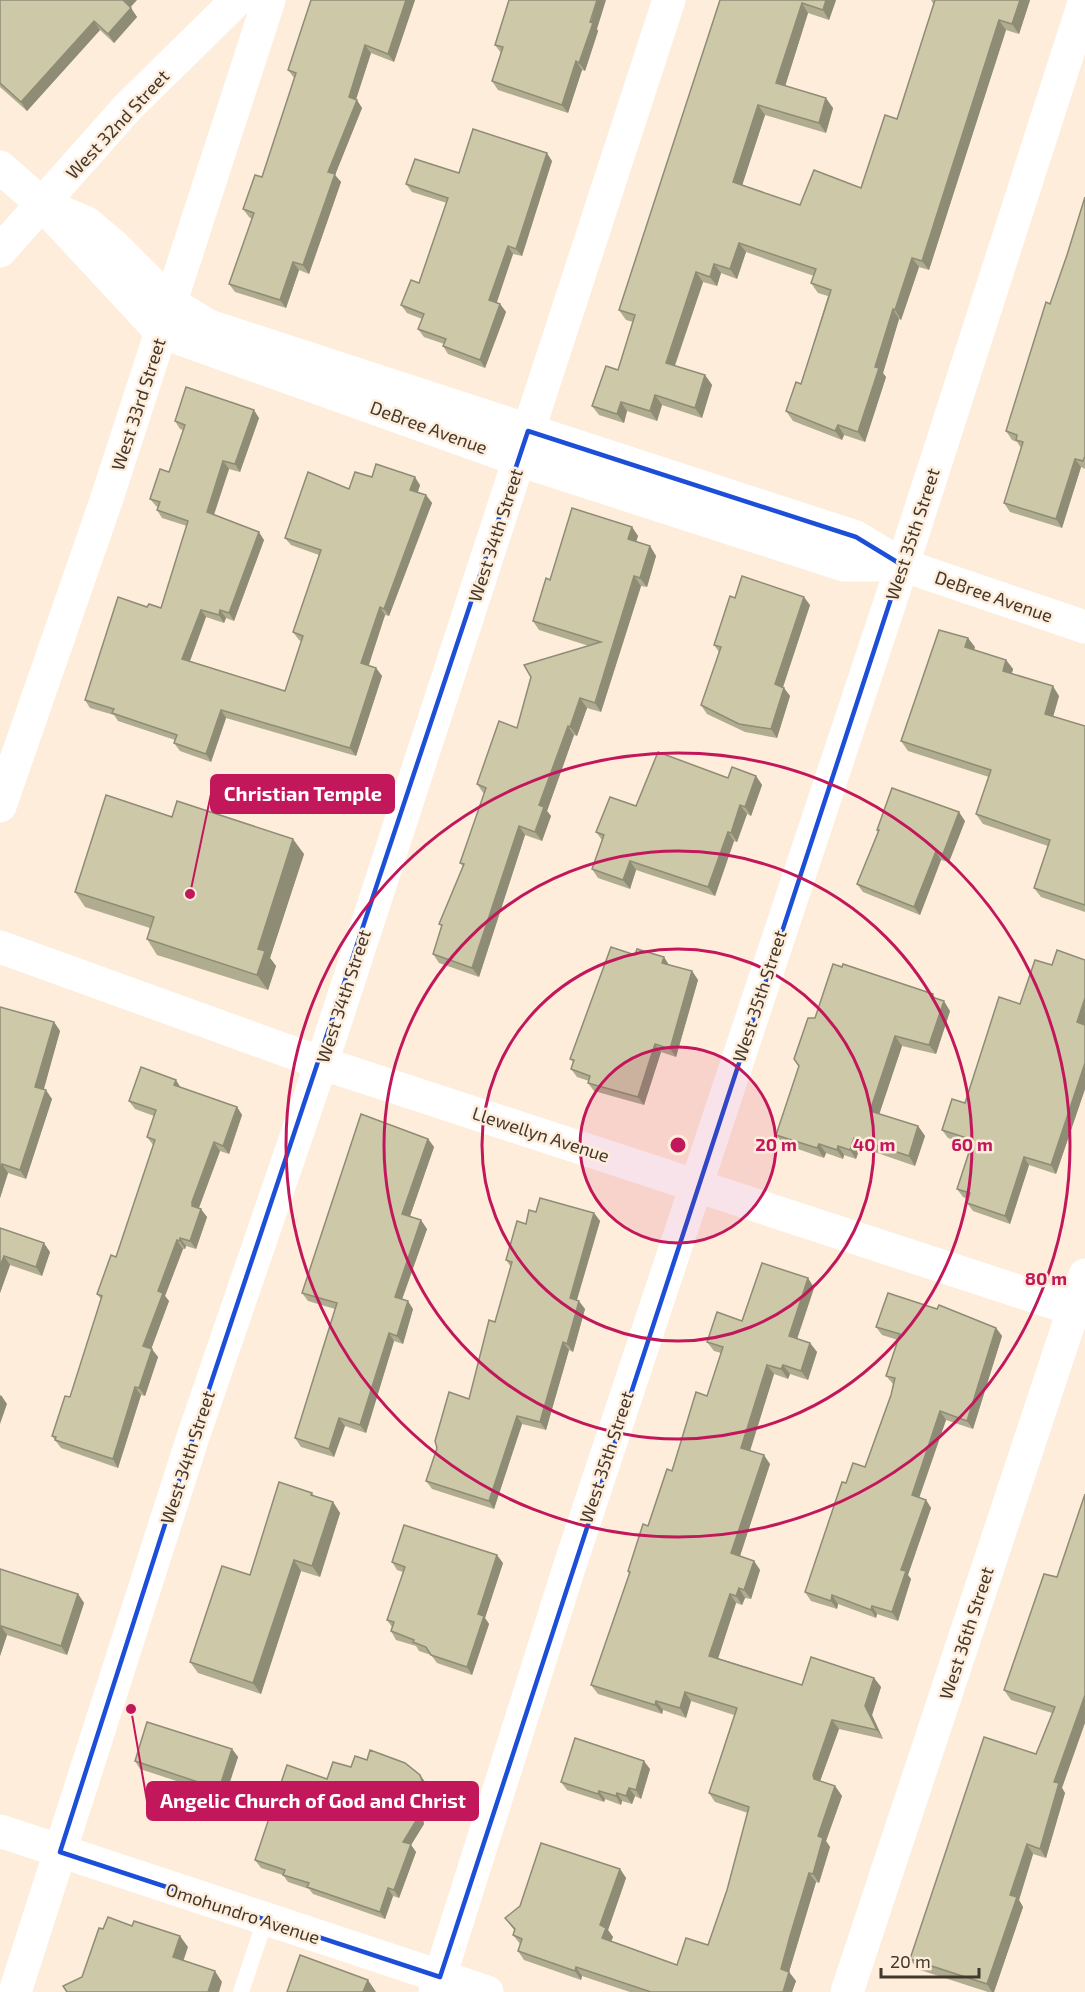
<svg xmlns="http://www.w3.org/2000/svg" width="1085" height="1992" font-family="'Exo 2',sans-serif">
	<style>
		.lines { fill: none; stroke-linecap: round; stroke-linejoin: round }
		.service { stroke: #fff; stroke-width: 16 }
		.minor { stroke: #fff; stroke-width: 33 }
		.tertiary { stroke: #fff; stroke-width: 33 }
		.wall { fill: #afac90 }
		.shaded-wall { fill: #8f8c76 }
		.building { fill: #ccc8a8; stroke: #8f8c76; stroke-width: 1.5 }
		.marked { fill: none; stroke: #1d4ed8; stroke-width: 4.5; stroke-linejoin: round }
		.ring { fill: none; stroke: #c2185b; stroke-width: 3 }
		.labels { text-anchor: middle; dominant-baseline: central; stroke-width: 5; stroke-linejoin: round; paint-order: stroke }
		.street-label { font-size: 18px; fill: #43382c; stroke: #feeddb }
		.centre { fill: #c2185b; stroke: #feeddb; stroke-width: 3 }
		.ring-label { font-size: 18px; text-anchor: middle; font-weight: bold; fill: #c2185b; stroke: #feeddb; stroke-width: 5; stroke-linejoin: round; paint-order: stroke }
		.leader { fill: none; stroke: #c2185b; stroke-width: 2 }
		.callout-dot { fill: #c2185b; stroke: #feeddb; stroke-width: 2 }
		.callout { fill: #c2185b; stroke: #c2185b; stroke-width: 2 }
		.callout-label { font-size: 20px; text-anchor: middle; font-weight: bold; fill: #fff }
	</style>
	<rect width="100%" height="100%" fill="#feeddb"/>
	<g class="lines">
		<polyline class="service" points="241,1992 265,1920"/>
		<g class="minor">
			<polyline points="0,167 42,204 161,332 519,460 844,565 902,565"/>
			<polyline points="42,204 87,223 113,245 171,303 209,326 856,537 902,565 1085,627"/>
			<polyline points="0,251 128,107 237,0"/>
			<polyline points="0,806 106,501 269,0"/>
			<polyline points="0,1831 487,1992"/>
			<polyline points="15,1992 193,1437 333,1029 669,0"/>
			<polyline points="847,1992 1085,1275"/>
		</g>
		<g class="tertiary">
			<polyline points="0,947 321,1063 1085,1313"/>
			<polyline points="435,1992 568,1571 913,533 1085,0"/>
		</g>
	</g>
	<g class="wall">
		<polygon points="0,0 130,7 137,17 114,43 100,30 27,111 0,87"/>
		<polygon points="311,0 415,0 394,62 371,53 356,100 362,108 335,175 341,182 309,274 299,270 286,308 235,292 229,284 252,219 249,217 243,209 262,177 295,79 288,70"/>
		<polygon points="720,0 836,0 829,20 808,13 785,86 833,108 826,133 765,115 742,185 800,205 861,188 897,119 934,5 931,0 1030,0 1019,34 1006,30 929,270 919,267 901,320 899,319 883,373 886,377 865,442 844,435 842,440 793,421 786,411 801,384 828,296 818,293 811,283 814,276 746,252 737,279 721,273 717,286 703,282 675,366 705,375 712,385 702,418 662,405 657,421 627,411 624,423 599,415 592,406 618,370 633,322 626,320 619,310"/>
		<polygon points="597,29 598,31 585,71 582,70 568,113 498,90 492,81 501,53 495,45"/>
		<polygon points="552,161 522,256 513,254 496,302 500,304 506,312 485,368 448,354 443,346 444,344 424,337 418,329 422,319 407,313 401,305 419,283 447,203 412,192 406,184 459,173"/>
		<polygon points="1085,197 1085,469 1081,467 1062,528 1010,512 1004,503 1021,448 1017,442 1012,440 1006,431 1067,255"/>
		<polygon points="259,418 240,472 229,469 214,515 264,540 234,621 226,618 224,623 206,617 190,661 285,691 301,641 299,640 293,632 319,555 291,545 285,538 349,489 372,477 420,485 418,492 426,495 432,503 389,616 385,615 368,666 376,668 382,676 356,756 226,718 211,762 180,751 174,743 175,740 118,721 114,715 90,708 85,700 147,607 161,608 187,526 162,518 157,510 158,507 156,506 150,499 169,472 183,430 180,429 175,421"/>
		<polygon points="632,527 638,536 636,542 650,546 656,556 647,587 641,586 601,712 587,708 577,736 574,735 547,811 551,816 542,841 525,835 479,977 439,963 433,954 442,927 439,924 463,866 460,863 484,794 477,784 517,728 589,646 539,630 533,621 550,580"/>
		<polygon points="735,598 810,605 783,687 790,696 777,738 745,732 707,714 701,705 719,652 714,645"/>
		<polygon points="975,647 974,650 1006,660 1013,669 1012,673 1059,696 1053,717 1085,726 1085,912 1041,897 1034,888 1048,846 983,824 976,814 989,777 908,751 901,741"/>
		<polygon points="756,776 762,785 751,816 747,814 737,842 734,841 715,896 636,870 630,889 598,878 592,869 602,840 596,832 636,806 728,778"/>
		<polygon points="172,817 304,854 270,958 276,966 268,990 157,955 147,939 150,928 85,907 75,892"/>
		<polygon points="965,821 949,862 941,860 920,915 863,892 857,884 878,832 877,830"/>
		<polygon points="635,955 664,957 669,965 692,971 698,980 676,1057 661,1052 644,1105 594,1091 588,1083 589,1081 577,1077 571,1069 573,1062 570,1059"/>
		<polygon points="1085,960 1085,1089 1056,1174 1029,1165 1010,1224 973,1211 967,1203 968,1199 963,1197 957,1189 971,1146 948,1138 942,1130 965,1103 1020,1004"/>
		<polygon points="842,967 933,994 936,999 950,1011 936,1054 902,1046 879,1114 918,1126 925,1136 915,1166 860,1147 856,1159 844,1155 843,1159 826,1153 824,1158 783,1144 776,1135 799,1066 794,1059 815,1018"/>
		<polygon points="0,1007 54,1022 60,1031 43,1090 52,1099 26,1179 8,1173 0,1198"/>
		<polygon points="181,1088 237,1107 242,1115 229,1154 220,1151 199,1208 207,1217 196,1249 186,1246 185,1249 183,1249 165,1296 169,1301 151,1349 158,1357 145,1396 141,1395 118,1468 61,1448 52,1436 70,1397 101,1299 97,1294 116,1257 153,1145 147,1137 154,1116 135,1109 129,1101"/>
		<polygon points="428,1139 434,1147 410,1216 427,1229 402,1299 413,1309 403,1344 394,1341 366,1433 345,1426 334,1457 301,1447 295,1438 335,1309 308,1301 302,1293"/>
		<polygon points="536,1212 594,1213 600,1221 577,1300 585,1309 573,1352 569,1350 546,1430 522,1424 494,1509 432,1489 426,1481 469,1399 495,1322 511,1267 506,1260 526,1224"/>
		<polygon points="0,1228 50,1252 42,1276 10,1265 0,1293"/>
		<polygon points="808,1278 814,1288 797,1339 810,1343 817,1352 808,1380 790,1374 788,1379 774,1374 750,1451 770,1464 740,1556 754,1561 760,1570 751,1599 745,1598 742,1605 736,1603 718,1658 802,1685 874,1678 881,1687 872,1715 883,1739 839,1729 820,1781 835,1786 842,1796 826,1841 830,1847 819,1883 816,1882 789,1972 796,1981 792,1992 630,1992 582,1976 581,1980 524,1960 518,1951 520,1944 513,1935 514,1930 505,1918 620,1869 626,1878 608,1930 613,1937 611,1941 677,1965 708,1945 727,1890 748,1813 715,1802 709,1793 734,1715 691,1701 686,1718 663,1710 662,1714 598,1694 591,1685 629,1574 628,1571 648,1526 672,1471 707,1396 721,1353 714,1351 707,1342"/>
		<polygon points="937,1309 996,1328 1002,1336 973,1429 946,1420 919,1498 926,1500 931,1508 908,1575 911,1579 898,1621 877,1614 876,1618 838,1604 837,1609 811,1601 805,1592 846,1483 865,1467 891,1395 893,1384 886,1376 898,1340 882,1335 876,1327"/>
		<polygon points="312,1493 315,1497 333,1502 340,1513 320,1577 301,1571 261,1694 198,1673 190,1662 250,1575"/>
		<polygon points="392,1562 503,1563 485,1618 489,1624 472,1675 437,1663 431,1655 419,1651 416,1646 396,1640 391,1631 392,1627 387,1620 403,1572 397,1570"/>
		<polygon points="0,1569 78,1594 84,1603 67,1655 7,1635 0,1656"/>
		<polygon points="1057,1577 1062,1788 1065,1793 1046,1858 1033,1854 1019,1900 1023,1907 994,1992 988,1992 917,1969 910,1959 1036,1754 1052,1713 1011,1700 1004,1690"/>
		<polygon points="232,1749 238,1757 225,1797 140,1769 135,1761"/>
		<polygon points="351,1767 426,1783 428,1790 421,1808 424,1824 411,1845 416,1852 399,1898 393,1896 385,1919 313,1894 309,1889 288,1882 283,1875 261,1868 255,1860"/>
		<polygon points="650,1769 641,1799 635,1796 632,1804 622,1801 621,1805 605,1799 604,1802 567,1790 561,1782"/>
	</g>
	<g class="shaded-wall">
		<polygon points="123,0 137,0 129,9"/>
		<polygon points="406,0 415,0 394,62 388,54"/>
		<polygon points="597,0 606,0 597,29 598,31 585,71 579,63"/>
		<polygon points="826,0 836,0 829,20 823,10"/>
		<polygon points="1020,0 1030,0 1019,34 1012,24"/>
		<polygon points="802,3 808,13 783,93 776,83"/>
		<polygon points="131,8 137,17 114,43 108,34"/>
		<polygon points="999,20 1006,30 929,270 922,261"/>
		<polygon points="94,21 100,30 27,111 21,102"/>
		<polygon points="365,45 371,53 354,105 349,97"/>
		<polygon points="576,61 582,70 568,113 562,105"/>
		<polygon points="826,98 833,108 826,133 819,123"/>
		<polygon points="357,100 362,108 335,175 341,182 309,274 303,265 328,172"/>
		<polygon points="758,105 765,115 740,192 733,182"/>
		<polygon points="547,153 552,161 522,256 516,249"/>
		<polygon points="739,243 746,252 737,279 730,269"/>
		<polygon points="508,246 513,254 495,308 489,300"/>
		<polygon points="912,258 919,267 901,320 895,310"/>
		<polygon points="293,262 299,270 286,308 280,300"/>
		<polygon points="714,264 721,273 717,286 710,277"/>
		<polygon points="696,272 703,282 672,373 666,363"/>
		<polygon points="500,304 506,312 485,368 480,360"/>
		<polygon points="893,309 899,319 883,373 886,377 865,442 858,432 875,367"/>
		<polygon points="705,375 712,385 702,418 695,408"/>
		<polygon points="655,395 662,405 657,421 650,411"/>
		<polygon points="621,402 627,411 624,423 617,414"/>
		<polygon points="254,410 259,418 240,472 235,464"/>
		<polygon points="838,425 844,435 842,440 835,431"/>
		<polygon points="1075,459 1081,467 1062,528 1056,519"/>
		<polygon points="223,461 229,469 212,520 207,512"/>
		<polygon points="415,477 420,485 416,497 410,490"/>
		<polygon points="426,495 432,503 389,616 384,609"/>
		<polygon points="632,527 638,536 634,548 628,539"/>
		<polygon points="259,532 264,540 234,621 229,613"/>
		<polygon points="650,546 656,556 647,587 640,578"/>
		<polygon points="634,576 641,586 601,712 595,703"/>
		<polygon points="804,597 810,605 781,693 775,684"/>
		<polygon points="380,607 385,615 367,671 361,663"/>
		<polygon points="201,610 206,617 188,666 182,659"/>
		<polygon points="220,610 226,618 224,623 219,615"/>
		<polygon points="968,638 975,647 972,656 965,647"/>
		<polygon points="1006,660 1013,669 1010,680 1003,671"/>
		<polygon points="376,668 382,676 356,756 350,748"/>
		<polygon points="1053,686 1059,696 1051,724 1045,714"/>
		<polygon points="784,688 790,696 777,738 771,729"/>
		<polygon points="580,698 587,708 577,736 570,727"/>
		<polygon points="221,710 226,718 211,762 206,754"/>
		<polygon points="568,726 574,735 547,811 551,816 542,841 535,832 539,805"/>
		<polygon points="756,776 762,785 751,816 745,807"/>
		<polygon points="740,805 747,814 737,842 731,833"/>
		<polygon points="959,812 965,821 949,862 943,854"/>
		<polygon points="519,826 525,835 479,977 472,968"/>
		<polygon points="728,832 734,841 715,896 708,887"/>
		<polygon points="293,839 304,854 270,958 276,966 268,990 257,975 258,949"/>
		<polygon points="936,851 941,860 920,915 914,907"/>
		<polygon points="630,861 636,870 630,889 623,880"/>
		<polygon points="664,957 669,965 662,963"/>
		<polygon points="692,971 698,980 676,1057 670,1049"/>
		<polygon points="1085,998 1085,1024 1083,1030 1077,1022"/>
		<polygon points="944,1001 950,1011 936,1054 929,1045"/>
		<polygon points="54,1022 60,1031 42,1096 35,1087"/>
		<polygon points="895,1036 902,1046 877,1121 870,1111"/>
		<polygon points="655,1044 661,1052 644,1105 638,1097"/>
		<polygon points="1085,1063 1085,1089 1056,1174 1051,1165"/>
		<polygon points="176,1080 181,1088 174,1085"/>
		<polygon points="46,1090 52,1099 26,1179 20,1170"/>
		<polygon points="237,1107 242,1115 229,1154 223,1146"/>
		<polygon points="918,1126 925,1136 915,1166 909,1156"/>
		<polygon points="854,1138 860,1147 856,1159 850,1150"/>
		<polygon points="428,1139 434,1147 408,1222 402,1214"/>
		<polygon points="214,1142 220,1151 198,1210 192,1206 192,1202"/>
		<polygon points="819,1144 826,1153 824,1158 817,1148"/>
		<polygon points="838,1146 844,1155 843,1159 837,1150"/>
		<polygon points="1024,1157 1029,1165 1010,1224 1005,1216"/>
		<polygon points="2,1164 8,1173 0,1198 0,1169"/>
		<polygon points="201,1209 207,1217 196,1249 190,1241"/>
		<polygon points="594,1213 600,1221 575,1306 570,1298"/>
		<polygon points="421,1220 427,1229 400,1305 395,1297"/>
		<polygon points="180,1238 186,1246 185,1249 180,1241"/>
		<polygon points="177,1240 183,1249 165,1296 169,1301 149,1355 143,1346 158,1291"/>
		<polygon points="44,1243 50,1252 42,1276 36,1267"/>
		<polygon points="4,1256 10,1265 0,1293 0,1266"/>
		<polygon points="808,1278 814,1288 795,1345 789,1336"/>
		<polygon points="408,1301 413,1309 403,1344 397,1336"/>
		<polygon points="579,1301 585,1309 573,1352 567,1344"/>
		<polygon points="996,1328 1002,1336 973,1429 967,1421"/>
		<polygon points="389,1333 394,1341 366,1433 360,1425"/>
		<polygon points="563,1342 569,1350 546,1430 540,1422"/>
		<polygon points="810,1343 817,1352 808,1380 801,1371"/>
		<polygon points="152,1349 158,1357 145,1396 139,1388"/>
		<polygon points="767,1365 774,1374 748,1457 741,1448"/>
		<polygon points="783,1365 790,1374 788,1379 781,1369"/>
		<polygon points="135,1387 141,1395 118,1468 113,1459"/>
		<polygon points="1,1395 7,1404 0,1424 0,1396"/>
		<polygon points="940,1411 946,1420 917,1504 912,1495"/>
		<polygon points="517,1416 522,1424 494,1509 489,1501"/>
		<polygon points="339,1418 345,1426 334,1457 329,1449"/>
		<polygon points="764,1455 770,1464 738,1562 731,1553"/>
		<polygon points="926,1500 931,1508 908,1575 911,1579 898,1621 892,1612 901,1570"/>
		<polygon points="333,1502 340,1513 320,1577 312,1566"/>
		<polygon points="497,1555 503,1563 485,1618 489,1624 472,1675 467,1667 478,1614"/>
		<polygon points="294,1560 301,1571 261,1694 253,1683"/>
		<polygon points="754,1561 760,1570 751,1599 744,1590"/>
		<polygon points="739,1588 745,1598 742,1605 736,1596"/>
		<polygon points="78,1594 84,1603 67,1655 61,1646"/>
		<polygon points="730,1594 736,1603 716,1665 709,1656"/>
		<polygon points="832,1595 838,1604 837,1609 831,1601"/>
		<polygon points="872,1606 877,1614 876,1618 871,1610"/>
		<polygon points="1,1626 7,1635 0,1656 0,1628"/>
		<polygon points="874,1678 881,1687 872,1715 883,1739 877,1730 865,1706"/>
		<polygon points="685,1692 691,1701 686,1718 680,1708"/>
		<polygon points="1085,1695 1085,1723 1062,1788 1065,1793 1046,1858 1040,1849 1054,1782"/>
		<polygon points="656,1701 663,1710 662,1714 655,1705"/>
		<polygon points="832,1720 839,1729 819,1784 814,1779 813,1775"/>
		<polygon points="232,1749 238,1757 225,1797 219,1789"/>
		<polygon points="644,1761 650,1769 641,1799 636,1790"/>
		<polygon points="420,1775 426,1783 428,1790 421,1808 424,1824 411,1845 416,1852 399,1898 394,1890 403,1842"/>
		<polygon points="835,1786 842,1796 826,1841 830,1847 819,1883 813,1874 818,1836"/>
		<polygon points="629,1788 635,1796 632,1804 626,1796"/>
		<polygon points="599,1791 605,1799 604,1802 598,1794"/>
		<polygon points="617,1793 622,1801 621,1805 616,1796"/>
		<polygon points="1027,1844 1033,1854 1019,1900 1023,1907 994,1992 992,1992 987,1984 1010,1895"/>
		<polygon points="620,1869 626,1878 608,1930 613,1937 609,1947 602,1938 600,1925"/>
		<polygon points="809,1873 816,1882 789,1972 796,1981 792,1992 783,1992 781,1969 790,1936"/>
		<polygon points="388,1888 393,1896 385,1919 380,1912"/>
		<polygon points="180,1936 188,1947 181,1968 173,1957"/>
		<polygon points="576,1967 582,1976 581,1980 575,1971"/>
		<polygon points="215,1971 222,1982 219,1992 208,1992"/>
		<polygon points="368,1980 376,1992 363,1992"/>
	</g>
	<g class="building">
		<polygon points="0,0 123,0 131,8 108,34 94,21 21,102 0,83"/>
		<polygon points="311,0 406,0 388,54 365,45 349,97 357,100 328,172 335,174 303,265 293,262 280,300 229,284 254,213 243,209 255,175 262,177 296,73 288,70"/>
		<polygon points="509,0 597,0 590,22 593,23 579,63 576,61 562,105 492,81 503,47 495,45"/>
		<polygon points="720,0 826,0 823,10 802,3 776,83 826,98 819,123 758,105 733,182 800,205 814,170 861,188 885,115 897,119 935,0 1020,0 1012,24 999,20 922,261 912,258 895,310 893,309 875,367 879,368 858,432 838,425 835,431 786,411 796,382 801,384 831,290 811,283 816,269 739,243 730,269 714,264 710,277 696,272 666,363 705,375 695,408 655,395 650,411 621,402 617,414 592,406 606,366 618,370 635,315 619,310"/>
		<polygon points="473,129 547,153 516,249 508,246 489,300 500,304 480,360 443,346 446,339 418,329 424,314 401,305 411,280 419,283 448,198 406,184 415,159 459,173"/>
		<polygon points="1085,197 1085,456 1083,461 1075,459 1056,519 1004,503 1023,442 1016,440 1017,435 1006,431 1046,302 1050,304 1067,255"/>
		<polygon points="186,387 254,410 235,464 223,461 207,512 259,532 229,613 220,610 219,615 201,610 182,659 285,691 303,636 293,632 321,550 285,538 308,472 349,489 355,472 372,477 376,464 415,477 410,490 426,495 384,609 380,607 361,663 376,668 350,748 221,710 206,754 174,743 177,735 112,713 114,709 85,700 118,597 147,607 149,604 161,608 188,521 157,510 160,502 150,499 160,469 169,472 185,425 175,421"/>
		<polygon points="572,508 632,527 628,539 650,546 640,578 634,576 595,703 580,698 570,727 568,726 539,805 544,807 535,832 519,826 472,968 433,954 442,925 439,924 464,864 460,863 486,788 477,784 499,721 517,728 531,677 524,665 601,642 533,621 546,578 550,580"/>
		<polygon points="742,576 804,597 775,684 784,688 771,729 739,724 701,705 721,647 714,645 730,596 735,598"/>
		<polygon points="939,630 968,638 965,647 1006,660 1003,671 1053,686 1045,714 1085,726 1085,905 1034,888 1050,840 976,814 991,770 901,741"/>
		<polygon points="658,752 728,778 732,767 756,776 745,807 740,805 731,833 728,832 708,887 630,861 623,880 592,869 604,835 596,832 610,797 636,806"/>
		<polygon points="892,788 959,812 943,854 936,851 914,907 857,884 879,830 877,830"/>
		<polygon points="106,795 172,817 177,801 293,839 258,949 265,951 257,975 147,939 154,917 75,892"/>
		<polygon points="611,947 635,955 637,949 664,957 662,963 692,971 670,1049 655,1044 638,1097 588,1083 590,1076 571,1069 574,1060 570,1059"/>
		<polygon points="1057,950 1085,960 1085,998 1077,1022 1085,1025 1085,1063 1051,1165 1024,1157 1005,1216 967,1203 970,1193 957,1189 973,1140 942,1130 952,1099 965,1103 999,997 1020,1004 1035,960 1052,965"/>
		<polygon points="833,964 842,967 843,964 933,994 932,997 944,1001 929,1045 895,1036 870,1111 918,1126 909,1156 854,1138 850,1150 838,1146 837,1150 819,1144 817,1148 776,1135 799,1066 794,1059 808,1018 815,1018"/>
		<polygon points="0,1007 54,1022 35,1087 46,1090 20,1170 2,1164 0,1169"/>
		<polygon points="141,1067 176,1080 174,1085 237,1107 223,1146 214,1142 192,1202 192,1206 201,1209 190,1241 180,1238 180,1241 177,1240 158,1291 163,1293 143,1346 152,1349 139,1388 135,1387 113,1459 55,1440 56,1437 52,1436 65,1396 70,1397 102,1296 97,1294 111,1255 116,1257 155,1140 147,1137 156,1110 129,1101"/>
		<polygon points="361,1114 428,1139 402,1214 421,1220 395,1297 408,1301 397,1336 389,1333 360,1425 339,1418 329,1449 295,1438 337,1303 302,1293"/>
		<polygon points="540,1198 594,1213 570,1298 579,1301 567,1344 563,1342 540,1422 517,1416 489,1501 426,1481 437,1448 435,1441 449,1392 469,1399 489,1320 495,1322 512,1262 506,1260 517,1221 526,1224 529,1210 536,1212"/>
		<polygon points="0,1228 44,1243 36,1267 4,1256 0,1266"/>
		<polygon points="762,1263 808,1278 789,1336 810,1343 801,1371 783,1365 781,1369 767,1365 741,1448 764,1455 731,1553 754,1561 744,1590 739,1588 736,1596 730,1594 709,1656 802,1685 811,1657 874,1678 865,1706 877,1730 832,1720 813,1775 814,1779 835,1786 818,1836 823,1838 813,1874 809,1873 790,1936 781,1969 789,1972 783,1992 651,1992 576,1967 575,1971 518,1951 522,1939 513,1935 515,1929 505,1918 520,1906 541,1843 620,1869 600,1925 606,1928 602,1938 677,1965 686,1938 708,1945 727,1890 749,1807 709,1793 737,1708 685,1692 680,1708 656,1701 655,1705 591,1685 630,1572 628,1571 643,1524 648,1526 667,1469 672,1471 696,1392 707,1396 723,1347 707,1342 717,1312 742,1321"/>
		<polygon points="888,1293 937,1309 939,1305 996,1328 967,1421 940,1411 912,1495 926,1500 901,1570 906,1571 892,1612 872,1606 871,1610 832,1595 831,1601 805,1592 842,1482 846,1483 853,1463 865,1467 891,1395 895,1378 886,1376 900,1334 876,1327"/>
		<polygon points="279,1482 312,1493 311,1495 333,1502 312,1566 294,1560 253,1683 190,1662 222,1566 250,1575"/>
		<polygon points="1085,1494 1085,1695 1054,1782 1059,1783 1040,1849 1027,1844 1010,1895 1017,1897 987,1984 910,1959 984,1737 1036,1754 1055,1707 1004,1690 1044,1574 1057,1577"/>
		<polygon points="404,1525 497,1555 478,1614 484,1616 467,1667 431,1655 426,1647 413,1642 414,1640 391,1631 394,1622 387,1620 405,1567 392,1562"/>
		<polygon points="0,1569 78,1594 61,1646 1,1626 0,1628"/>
		<polygon points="147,1722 232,1749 219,1789 135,1761"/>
		<polygon points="575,1738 644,1761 636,1790 629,1788 626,1796 617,1793 616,1796 599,1791 598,1794 561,1782"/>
		<polygon points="370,1750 405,1763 420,1775 423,1783 415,1801 419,1816 403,1842 411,1844 394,1890 388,1888 380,1912 307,1887 309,1883 283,1875 285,1870 255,1860 287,1765 327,1779 333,1762 351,1767 355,1756 367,1760"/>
		<polygon points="108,1917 132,1926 134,1921 180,1936 173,1957 215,1971 208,1992 67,1992 63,1986 82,1977 99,1928 103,1929"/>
		<polygon points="300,1955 368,1980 363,1992 287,1992"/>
	</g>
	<path class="marked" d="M528,431L856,537L902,565L440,1977L60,1852L193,1437Z"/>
	<circle cx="678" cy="1145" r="98" fill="#c2185b" fill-opacity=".12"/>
	<g class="ring">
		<circle cx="678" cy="1145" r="98"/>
		<circle cx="678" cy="1145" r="196"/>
		<circle cx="678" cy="1145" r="294"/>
		<circle cx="678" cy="1145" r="392"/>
	</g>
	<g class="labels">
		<g class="street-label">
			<text transform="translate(117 124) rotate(-47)">West 32nd Street</text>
			<text transform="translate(138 404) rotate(-72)">West 33rd Street</text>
			<text transform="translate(429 427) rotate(20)">DeBree Avenue</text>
			<text transform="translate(912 534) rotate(-72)">West 35th Street</text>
			<text transform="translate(495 535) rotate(-72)">West 34th Street</text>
			<text transform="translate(994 596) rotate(19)">DeBree Avenue</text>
			<text transform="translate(343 996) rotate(-72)">West 34th Street</text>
			<text transform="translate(759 996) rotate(-72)">West 35th Street</text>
			<text transform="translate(541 1134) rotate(18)">Llewellyn Avenue</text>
			<text transform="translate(187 1457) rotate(-72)">West 34th Street</text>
			<text transform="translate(606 1457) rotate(-72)">West 35th Street</text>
			<text transform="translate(966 1633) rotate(-72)">West 36th Street</text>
			<text transform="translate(243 1913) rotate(18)">Omohundro Avenue</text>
		</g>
	</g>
	<circle cx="678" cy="1145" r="9" class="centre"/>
	<g class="ring-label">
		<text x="776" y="1151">20 m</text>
		<text x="874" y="1151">40 m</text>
		<text x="972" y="1151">60 m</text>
		<text x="1046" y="1285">80 m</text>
	</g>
	<path class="leader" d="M190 894L211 794M131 1709L147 1801"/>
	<g class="callout-dot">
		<circle cx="190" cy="894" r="6"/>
		<circle cx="131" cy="1709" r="6"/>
	</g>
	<g class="callout">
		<rect x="211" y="775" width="183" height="38" rx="6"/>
		<rect x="147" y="1782" width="331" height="38" rx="6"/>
	</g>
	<g class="callout-label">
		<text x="303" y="801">Christian Temple</text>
		<text x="313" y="1808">Angelic Church of God and Christ</text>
	</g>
	<path d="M881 1968v9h98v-9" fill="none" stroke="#43382c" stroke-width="3"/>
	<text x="890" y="1968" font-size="18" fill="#43382c" stroke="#feeddb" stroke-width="4.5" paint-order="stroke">20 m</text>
</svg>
